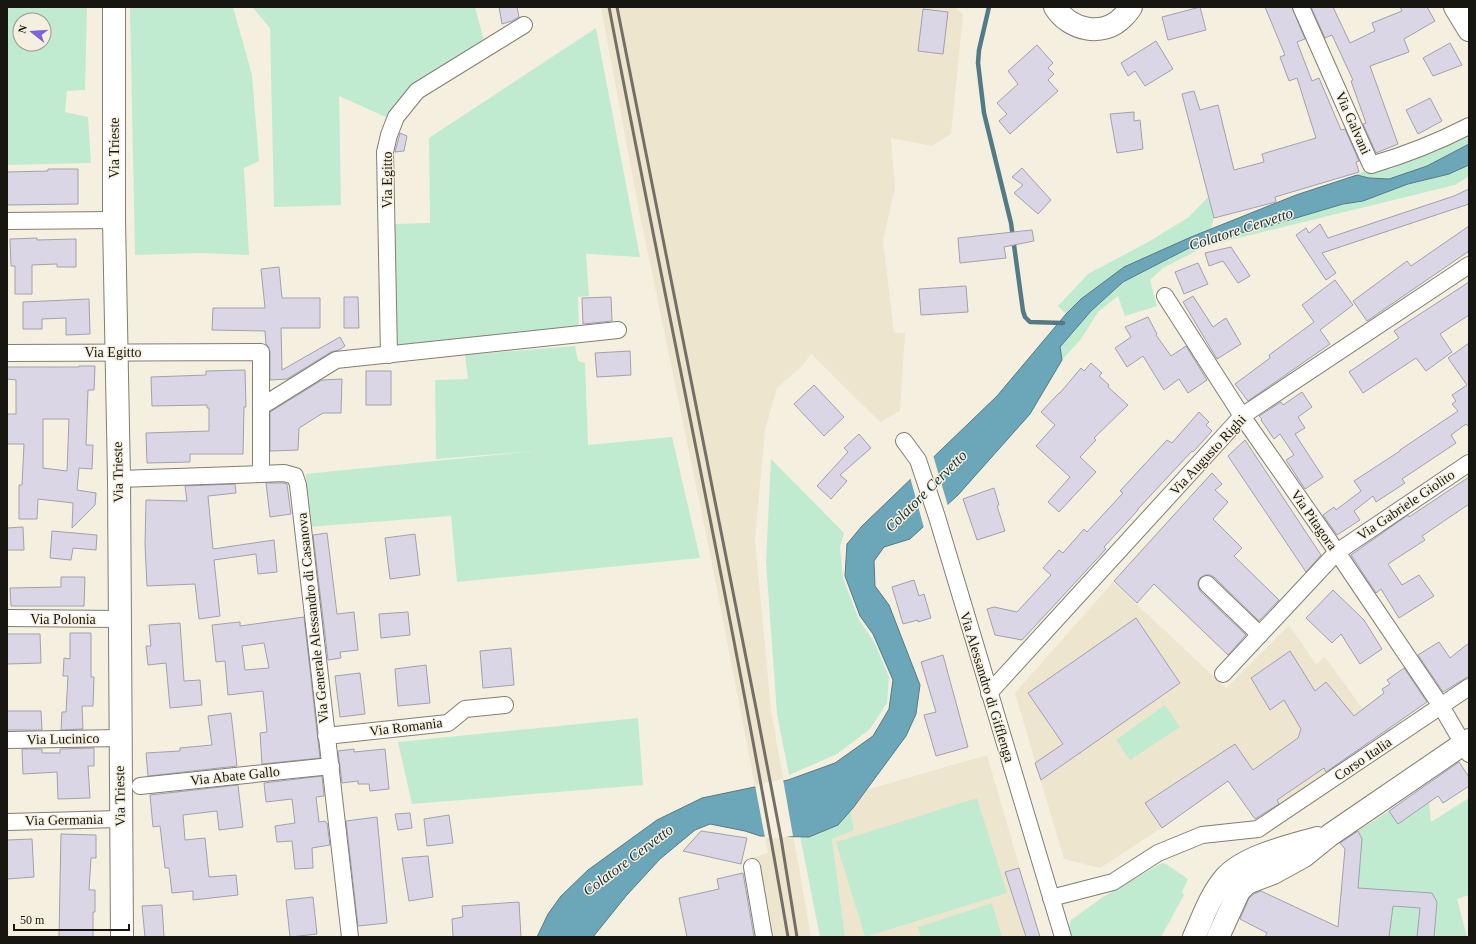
<svg xmlns="http://www.w3.org/2000/svg" width="1476" height="944" font-family="Georgia,serif">
	<style>
		.built { fill: #eee5ce }
		.green { fill: #c0ebd1; fill-rule: evenodd }
		.water { fill: #6ca6b9; stroke: #537b87 }
		.pier { fill: #f5efdf }
		.lines { fill: none; stroke-linecap: round; stroke-linejoin: round }
		.stream { stroke: #537b87; stroke-width: 4.5 }
		.building { fill: #dad6e6; stroke: #a3a0af; fill-rule: evenodd }
		.street-casing { stroke: #837e6f; stroke-width: 18 }
		.secondary-casing { stroke: #837e6f; stroke-width: 24 }
		.street { stroke: #fff; stroke-width: 16 }
		.secondary { stroke: #fff; stroke-width: 22 }
		.rail { stroke: #736f66; stroke-width: 3 }
		.labels { text-anchor: middle; dominant-baseline: central; stroke-width: 3; stroke-linejoin: round; paint-order: stroke }
		.street-label { font-size: 14px; fill: #181611; stroke: #f5efdf }
		.water-label { font-size: 15px; font-style: italic; fill: #123039; stroke: #f5efdf }
	</style>
	<rect width="100%" height="100%" fill="#f5efdf"/>
	<g class="built">
		<polygon points="601,7 956,7 963,15 951,134 932,146 891,138 895,188 883,240 894,333 905,333 900,411 880,422 811,354 803,365 777,388 765,430 755,540 771,710 811,937 770,937 755,857 768,853 711,558 638,205"/>
		<polygon points="1113,582 1226,688 1289,625 1316,664 1325,657 1362,708 1372,702 1391,730 1257,821 1228,781 1160,829 1100,868 1064,859 1015,693"/>
		<polygon points="987,755 1040,937 845,937 832,838 854,830 850,810 866,790"/>
	</g>
	<g class="green">
		<path d="M7,7H87L85,90L67,91L65,112L88,117L91,163L7,165ZM20,20H44V44H20Z"/>
		<polygon points="130,7 233,7 252,75 259,161 244,168 249,255 202,253 135,255"/>
		<polygon points="252,7 475,7 484,41 388,118 339,96 341,205 274,207 270,28"/>
		<polygon points="596,28 640,257 586,254 589,296 578,297 579,331 395,348 392,224 430,223 429,138"/>
		<polygon points="1469,132 1469,144 1427,166 1389,179 1369,178 1357,175 1365,170 1391,169"/>
		<polygon points="1469,165 1469,176 1455,185 1206,246 1163,268 1150,280 1157,306 1125,316 1118,296 1098,312 1081,339 1062,360 1060,347 1091,311 1123,282 1189,248 1208,241 1269,226 1343,204 1363,201 1408,184 1449,174"/>
		<polygon points="1208,197 1214,218 1211,229 1124,267 1081,299 1066,314 1058,306 1088,274 1150,241 1189,217"/>
		<polygon points="575,346 578,361 585,363 588,445 672,437 700,558 457,582 451,516 307,527 306,474 534,451 436,459 435,380 468,379 465,355"/>
		<polygon points="771,459 844,533 840,547 843,578 858,618 875,644 889,677 887,703 870,729 837,754 789,775 777,714 766,562"/>
		<polygon points="1165,705 1180,727 1130,760 1116,740"/>
		<polygon points="638,718 643,785 412,804 398,742"/>
		<polygon points="977,798 1007,893 865,937 836,842"/>
		<polygon points="1469,798 1469,895 1457,899 1467,937 1434,937 1437,902 1432,893 1358,888 1362,839 1358,831 1389,811 1398,823 1429,802 1431,822"/>
		<polygon points="850,810 854,830 832,839 845,937 820,937 800,836 810,837 838,825"/>
		<polygon points="1162,863 1166,864 1188,879 1182,892 1184,895 1161,937 1070,937 1068,931 1071,920 1103,897"/>
		<polygon points="992,903 1002,937 921,937 918,927"/>
		<polygon points="1393,906 1420,908 1417,937 1389,937"/>
	</g>
	<polygon class="water" points="1469,144 1469,165 1449,174 1408,184 1363,201 1343,204 1269,226 1208,241 1189,248 1123,282 1091,311 1060,347 1062,360 1030,414 958,495 910,539 884,547 874,561 875,586 889,605 920,685 916,714 906,736 853,808 838,825 809,837 760,836 745,831 710,824 695,830 660,859 626,896 593,937 537,937 548,914 561,896 588,870 657,820 702,798 788,780 835,763 873,736 889,709 893,680 873,634 860,616 845,576 847,544 862,526 997,396 1066,314 1081,299 1124,267 1191,237 1296,195 1357,175 1369,178 1389,179 1427,166"/>
	<g class="pier">
		<polygon points="933,455 948,506 924,528 910,477"/>
		<polygon points="783,779 793,836 779,838 765,838 755,785"/>
	</g>
	<g class="lines">
		<polyline class="stream" points="989,7 979,50 978,63 984,113 1011,223 1023,311 1025,317 1030,322 1063,323"/>
	</g>
	<g class="building">
		<polygon points="499,7 517,7 519,17 512,21 502,24"/>
		<polygon points="1200,7 1206,30 1168,40 1162,17"/>
		<polygon points="1265,7 1292,7 1305,39 1297,42 1312,81 1319,78 1341,130 1345,129 1359,161 1356,162 1359,172 1275,197 1276,202 1214,218 1182,94 1194,91 1200,110 1218,105 1234,170 1264,162 1262,154 1316,138 1297,78 1289,81 1280,57 1285,55"/>
		<polygon points="1311,7 1333,7 1350,43 1375,31 1372,23 1402,11 1400,7 1427,7 1435,21 1404,39 1409,52 1370,66 1398,144 1376,153 1363,124 1366,123 1351,81 1353,80 1332,35 1325,38"/>
		<polygon points="923,9 948,12 943,54 918,51"/>
		<polygon points="1156,41 1173,69 1145,86 1135,71 1128,76 1121,63"/>
		<polygon points="1450,43 1462,65 1433,76 1423,58"/>
		<polygon points="1037,45 1053,63 1048,68 1054,74 1048,80 1058,91 1010,134 999,121 1007,114 997,103 1018,84 1008,71"/>
		<polygon points="1430,98 1442,121 1418,134 1406,110"/>
		<polygon points="1134,112 1134,121 1140,120 1143,149 1117,153 1110,114"/>
		<polygon points="400,133 407,136 404,151 395,152"/>
		<polygon points="1022,168 1051,200 1038,214 1014,193 1023,185 1012,177"/>
		<polygon points="48,169 78,169 78,204 7,205 7,172 48,171"/>
		<polygon points="1469,189 1469,204 1322,253 1336,273 1326,280 1296,235 1306,228 1309,233 1320,224 1328,238 1454,196"/>
		<polygon points="1469,226 1469,251 1367,321 1353,301 1407,261 1411,266"/>
		<polygon points="1032,230 1034,241 1004,247 1006,258 960,263 958,238"/>
		<polygon points="37,238 37,240 76,239 76,267 57,267 57,264 32,265 32,294 15,294 15,266 11,266 10,239"/>
		<polygon points="1231,247 1250,276 1238,283 1223,261 1209,266 1205,253"/>
		<polygon points="1198,263 1208,284 1184,294 1175,272"/>
		<polygon points="279,267 282,298 320,298 320,328 281,328 282,370 340,337 345,346 339,350 331,352 287,379 270,380 270,352 269,348 266,344 265,331 212,330 213,308 265,308 261,269"/>
		<polygon points="1335,280 1353,305 1320,330 1330,344 1248,401 1235,384 1270,358 1269,355 1314,322 1302,305"/>
		<polygon points="1469,282 1469,315 1440,334 1452,352 1426,371 1416,358 1363,393 1349,372 1399,338 1394,331"/>
		<polygon points="966,286 968,312 921,315 919,289"/>
		<polygon points="1193,296 1213,327 1226,318 1241,344 1217,359 1183,302"/>
		<polygon points="344,297 358,297 359,328 344,328"/>
		<polygon points="611,297 612,321 583,324 582,298"/>
		<polygon points="89,299 90,334 66,335 66,318 42,319 42,329 23,329 23,302"/>
		<polygon points="1148,317 1157,334 1156,335 1171,356 1186,346 1207,380 1188,393 1179,379 1164,390 1143,356 1127,367 1115,348 1131,337 1125,327"/>
		<polygon points="1469,343 1469,427 1466,424 1451,435 1456,443 1402,479 1405,483 1376,502 1373,496 1354,511 1360,520 1337,535 1323,515 1334,507 1336,510 1361,491 1354,481 1400,451 1400,450 1458,411 1452,404 1456,401 1452,395 1467,385 1448,358"/>
		<polygon points="630,351 631,375 597,377 595,353"/>
		<polygon points="1091,363 1102,373 1099,376 1109,385 1108,387 1128,405 1094,438 1096,440 1080,457 1096,472 1059,512 1048,502 1070,477 1036,446 1055,425 1041,412 1059,393 1060,393 1081,368 1084,371"/>
		<path d="M79,366H95L94,390H88L86,445H93L92,469L79,468L77,490L96,493L95,505L72,528L73,503L38,499L37,519H19V485H22L24,444H7V414H16V380L7,379V367H79ZM43,419H69L67,471L43,468Z"/>
		<polygon points="245,370 246,407 244,407 243,454 190,454 190,462 147,463 146,433 209,431 209,408 207,408 207,405 152,406 151,377 206,375 206,371"/>
		<rect x="366" y="371" width="25" height="34"/>
		<polygon points="342,379 341,413 323,413 299,428 298,450 270,451 270,412 322,380"/>
		<polygon points="814,385 844,417 824,436 794,404"/>
		<polygon points="1302,392 1312,407 1298,417 1305,428 1295,434 1323,477 1305,489 1286,460 1294,455 1280,434 1274,439 1261,420 1262,419 1259,416 1281,402 1283,405"/>
		<polygon points="1199,412 1209,422 1206,425 1212,431 1193,452 1192,451 1137,510 1138,510 1104,547 1106,549 1060,599 1022,640 995,635 987,609 994,607 1017,612 1051,575 1043,568 1059,550 1063,553 1084,529 1087,532 1123,493 1120,491 1167,440 1172,443"/>
		<polygon points="859,434 871,448 840,475 847,481 831,499 817,486 848,452 844,448"/>
		<polygon points="1245,440 1321,555 1306,572 1228,456"/>
		<polygon points="1212,473 1222,484 1215,490 1228,502 1213,519 1242,548 1234,556 1279,600 1259,621 1214,577 1210,575 1205,575 1200,578 1198,582 1198,586 1200,591 1246,635 1228,655 1154,584 1137,603 1114,581"/>
		<polygon points="1469,477 1469,504 1422,536 1425,540 1388,564 1402,585 1419,575 1434,596 1399,618 1381,589 1376,593 1351,555 1408,515 1409,517"/>
		<polygon points="266,483 283,483 287,484 291,514 270,517"/>
		<polygon points="235,484 236,493 208,496 213,549 274,540 277,572 258,574 256,554 214,560 220,616 199,619 195,584 147,586 145,545 146,500 187,501 185,486"/>
		<polygon points="994,488 999,505 997,506 1005,531 977,540 963,499"/>
		<polygon points="23,527 24,550 7,550 7,528"/>
		<polygon points="52,531 97,535 96,550 73,548 71,560 50,558"/>
		<polygon points="327,533 337,614 354,612 358,650 340,652 341,658 328,660 313,535"/>
		<polygon points="415,534 420,575 390,579 385,538"/>
		<polygon points="61,577 85,577 84,606 11,606 10,588 61,587"/>
		<polygon points="914,580 919,596 924,594 931,618 918,622 918,620 903,624 892,587"/>
		<polygon points="1333,590 1364,620 1382,649 1360,664 1341,634 1332,643 1306,618"/>
		<polygon points="408,612 410,635 381,638 379,614"/>
		<path d="M304,617L320,758L262,764L260,733L267,732L263,691L228,695L225,661L216,662L212,625L240,622V626ZM264,643L269,668L245,670L242,646Z"/>
		<polygon points="1136,618 1180,683 1041,780 1035,763 1063,744 1028,693"/>
		<polygon points="180,623 184,681 200,680 202,705 170,708 166,663 148,665 146,646 151,646 149,625"/>
		<polygon points="70,633 91,633 91,677 94,677 93,706 82,706 83,729 61,730 62,712 66,712 68,676 63,676 64,658 70,659"/>
		<polygon points="7,634 40,634 41,663 7,664"/>
		<polygon points="1439,642 1450,658 1469,643 1469,676 1443,692 1418,655"/>
		<polygon points="511,648 514,685 483,688 480,651"/>
		<polygon points="1290,651 1315,691 1326,682 1354,716 1384,693 1382,689 1390,684 1387,680 1404,668 1427,702 1326,772 1324,768 1277,800 1279,804 1255,819 1228,781 1162,828 1145,803 1235,744 1253,770 1298,738 1301,729 1284,700 1270,710 1251,678"/>
		<polygon points="943,655 968,747 936,756 924,715 936,712 921,662"/>
		<polygon points="426,665 430,703 398,706 395,669"/>
		<polygon points="360,673 365,714 340,717 335,676"/>
		<polygon points="7,711 41,711 42,730 7,730"/>
		<polygon points="231,713 237,766 148,776 146,753 180,751 180,748 212,745 208,716"/>
		<polygon points="94,748 94,766 88,766 90,798 58,799 57,772 23,774 22,749 42,749 42,753 60,753 60,749"/>
		<polygon points="354,749 354,752 385,749 389,789 370,791 369,784 358,784 358,781 342,783 338,751"/>
		<polygon points="1459,762 1469,777 1469,786 1443,803 1438,796 1398,824 1389,811"/>
		<polygon points="322,776 324,796 316,797 319,822 325,821 326,823 327,823 330,845 312,848 313,868 295,869 292,841 277,842 275,826 295,823 292,799 266,802 264,783"/>
		<polygon points="238,785 243,827 219,830 217,811 183,815 185,840 205,838 209,877 236,875 238,895 193,900 193,891 172,893 169,868 165,868 160,826 153,827 150,795"/>
		<polygon points="410,813 412,828 398,830 395,814"/>
		<polygon points="449,815 453,843 427,846 424,819"/>
		<polygon points="377,817 387,923 358,926 346,821"/>
		<polygon points="701,831 747,838 741,864 683,851"/>
		<polygon points="1358,831 1362,839 1358,888 1432,893 1437,902 1434,937 1417,937 1420,908 1393,906 1389,937 1265,937 1267,933 1240,919 1249,898 1254,894 1261,891 1338,927 1345,849 1340,843"/>
		<polygon points="61,834 96,835 96,858 91,858 89,890 95,890 95,912 93,912 93,937 59,937"/>
		<polygon points="32,839 34,877 7,879 7,840"/>
		<polygon points="428,856 433,897 409,901 402,858"/>
		<polygon points="1019,868 1040,937 1026,937 1005,872"/>
		<polygon points="743,873 754,937 687,937 679,898 719,889 717,879"/>
		<polygon points="313,897 317,934 290,937 286,900"/>
		<polygon points="519,902 521,937 453,937 452,919 463,917 462,906"/>
		<polygon points="162,905 164,937 145,937 142,906"/>
	</g>
	<g class="lines">
		<defs>
			<g id="street">
				<path d="M1301,7L1371,165C1405,155 1438,142 1469,126"/>
				<polyline points="7,221 114,220"/>
				<polyline points="1165,296 1242,416 1337,552 1441,706 1469,754"/>
				<polyline points="7,353 261,352 261,474"/>
				<polyline points="389,355 385,152 389,135 396,117 417,91 524,25"/>
				<polyline points="262,406 336,360 618,330"/>
				<polyline points="904,441 918,460 937,517 1063,937"/>
				<polyline points="119,479 261,474 284,473 295,476 298,485 350,937"/>
				<polyline points="1207,584 1260,635"/>
				<polyline points="7,618 119,619"/>
				<polyline points="1223,674 1337,552 1469,463"/>
				<polyline points="989,693 1242,416 1469,265"/>
				<polyline points="326,736 448,723 465,709 505,705"/>
				<polyline points="7,740 120,738"/>
				<polyline points="140,786 331,766"/>
				<polyline points="7,822 120,819"/>
				<polyline points="752,867 764,937"/>
				<polyline points="1051,898 1113,882 1158,853 1202,835 1258,829 1469,687"/>
			</g>
			<g id="secondary">
				<polyline points="114,7 114,220 119,479 122,937"/>
				<path d="M1055,7C1069,30 1103,38 1123,17C1126,14 1129,11 1131,7"/>
				<polyline points="1455,7 1469,30"/>
				<path d="M1194,937C1203,917 1211,894 1225,878C1244,856 1290,846 1317,838"/>
				<polyline points="1218,937 1239,891 1247,883 1273,873 1304,856 1330,835 1469,740"/>
			</g>
		</defs>
		<use href="#street" class="street-casing"/>
		<use href="#secondary" class="secondary-casing"/>
		<use href="#street" class="street"/>
		<use href="#secondary" class="secondary"/>
		<g class="rail">
			<path d="M609,7C668,317 735,626 788,937"/>
			<polyline points="617,7 756,708 781,838 797,937"/>
		</g>
	</g>
	<g class="labels">
		<g class="street-label">
			<text transform="translate(1353 123) rotate(66)">Via Galvani</text>
			<text transform="translate(114 148) rotate(-90)">Via Trieste</text>
			<text transform="translate(387 180) rotate(-90)">Via Egitto</text>
			<text x="113" y="352">Via Egitto</text>
			<text transform="translate(1208 455) rotate(-47)">Via Augusto Righi</text>
			<text transform="translate(118 472) rotate(-91)">Via Trieste</text>
			<text transform="translate(1406 505) rotate(-34)">Via Gabriele Giolito</text>
			<text transform="translate(1314 520) rotate(55)">Via Pitagora</text>
			<text transform="translate(313 618) rotate(-96)">Via Generale Alessandro di Casanova</text>
			<text x="63" y="619">Via Polonia</text>
			<text transform="translate(987 687) rotate(73)">Via Alessandro di Gifflenga</text>
			<text transform="translate(406 727) rotate(-7)">Via Romania</text>
			<text transform="translate(63 739) rotate(-1)">Via Lucinico</text>
			<text transform="translate(1363 759) rotate(-34)">Corso Italia</text>
			<text transform="translate(235 776) rotate(-6)">Via Abate Gallo</text>
			<text transform="translate(120 796) rotate(-91)">Via Trieste</text>
			<text transform="translate(64 820) rotate(-1)">Via Germania</text>
		</g>
		<g class="water-label">
			<text transform="translate(1241 229) rotate(-18)">Colatore Cervetto</text>
			<text transform="translate(926 491) rotate(-45)">Colatore Cervetto</text>
			<text transform="translate(628 860) rotate(-37)">Colatore Cervetto</text>
		</g>
	</g>
	<rect width="1476" height="944" fill="none" stroke="#181611" stroke-width="16"/>
	<g transform="translate(32 32) rotate(287)"><circle r="19" fill="#f5efdf" stroke="#9d988d"/>
	<path d="M0-3L7 15L0 10L-7 15Z" fill="#7d60db"/>
	<text y="-6" font-size="11" font-weight="bold" text-anchor="middle" fill="#181611">N</text>
	</g>
	<path d="M14 924v6h115v-6" fill="none" stroke="#181611" stroke-width="2"/>
	<text x="20" y="924" font-size="12" fill="#181611" stroke="#f5efdf" stroke-width="3" paint-order="stroke">50 m</text>
</svg>
